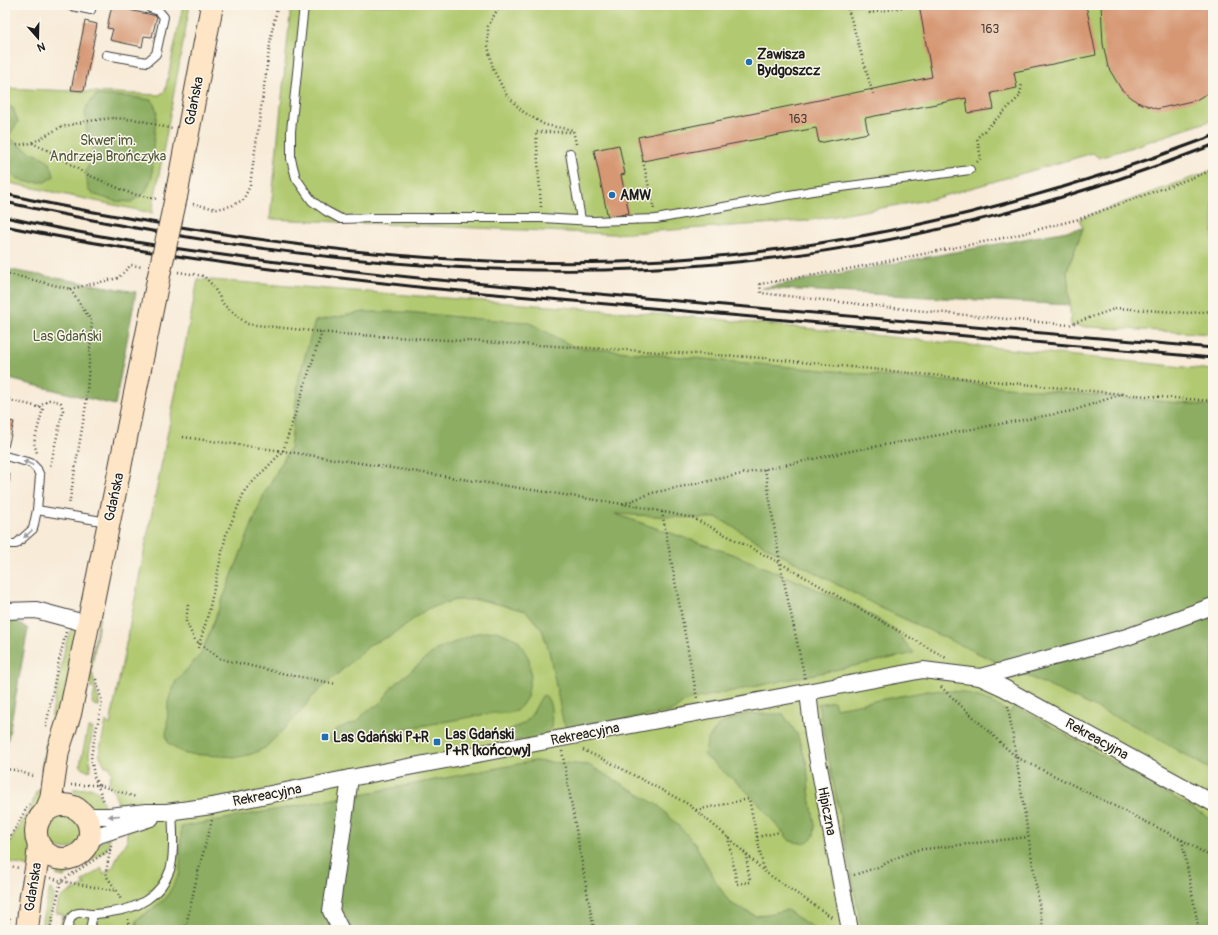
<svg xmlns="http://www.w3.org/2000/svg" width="1218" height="935" font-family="Pangolin,sans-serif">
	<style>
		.green { fill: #b1c96f; stroke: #667246 }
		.forest { fill: #8cad62; stroke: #54643f }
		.building { fill: #d69773 }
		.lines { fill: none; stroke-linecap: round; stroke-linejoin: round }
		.lane-casing { stroke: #3d3b38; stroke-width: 10 }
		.street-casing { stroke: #3d3b38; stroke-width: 18 }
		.secondary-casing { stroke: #3d3b38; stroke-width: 24 }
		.path { stroke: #3d3b38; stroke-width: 2.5; stroke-dasharray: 1 3; stroke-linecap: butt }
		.lane { stroke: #fff; stroke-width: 8 }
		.street { stroke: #fff; stroke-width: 16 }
		.secondary { stroke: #fee5c5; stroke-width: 22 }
		.rail { stroke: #1c1c1c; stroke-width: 3 }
		.secondary-bridge-casing { stroke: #3d3b38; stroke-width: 24; stroke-linecap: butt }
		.secondary-bridge { stroke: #fee5c5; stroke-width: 22 }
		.oneway { fill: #999 }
		.poi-dot { fill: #1f6fb2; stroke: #fbf7ec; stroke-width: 1.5 }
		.labels { text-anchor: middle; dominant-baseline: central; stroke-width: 3; stroke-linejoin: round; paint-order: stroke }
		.number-label { font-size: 12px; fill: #4a3b32 }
		.poi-label { font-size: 14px; font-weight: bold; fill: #1c1c1c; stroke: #fbf7ec; text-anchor: start }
		.street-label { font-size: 14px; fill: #1c1c1c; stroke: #fbf7ec }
		.park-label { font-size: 14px; fill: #505939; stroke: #fbf7ec }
	</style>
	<rect width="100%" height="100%" fill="#fbf7ec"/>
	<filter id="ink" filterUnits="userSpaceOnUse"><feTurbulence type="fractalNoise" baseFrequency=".025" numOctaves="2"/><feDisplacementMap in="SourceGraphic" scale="8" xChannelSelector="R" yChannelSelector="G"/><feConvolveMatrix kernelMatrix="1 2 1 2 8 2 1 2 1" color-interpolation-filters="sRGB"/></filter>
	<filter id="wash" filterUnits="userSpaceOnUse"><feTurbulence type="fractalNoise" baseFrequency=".012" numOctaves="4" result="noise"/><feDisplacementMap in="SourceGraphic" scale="16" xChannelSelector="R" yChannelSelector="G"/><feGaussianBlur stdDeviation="0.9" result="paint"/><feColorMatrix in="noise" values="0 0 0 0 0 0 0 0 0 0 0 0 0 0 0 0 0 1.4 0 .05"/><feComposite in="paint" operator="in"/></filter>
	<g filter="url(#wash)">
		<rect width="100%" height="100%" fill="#f8ebd8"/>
		<g class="green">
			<polygon points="183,5 190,5 152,213 5,182 5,88 159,95 165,91"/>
			<polygon points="291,5 1213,5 1213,120 1099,158 1093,153 933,199 806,221 613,234 270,219"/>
			<polygon points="1213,170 1213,334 1071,326 1067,271 1083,228 1079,219"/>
			<polygon points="198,279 706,318 1213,370 1213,930 60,930 63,914 56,913 59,899 73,890 76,890 86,884 81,882 102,868 103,874 113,867 121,849 126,844 127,841 125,809 123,802 119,805 109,781 110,776 112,775 109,766 105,766 99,754 106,721 110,725"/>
			<polygon points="105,582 91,673 93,673 93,676 99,702 99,706 94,705 92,703 95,689 90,688 90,666"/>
			<polygon points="72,627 74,628 78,635 48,772 41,770 66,642"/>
			<path d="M88,728H93L89,754L91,770C85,772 83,769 80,765Z"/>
			<path d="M93,788C100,792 102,801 105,808C101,808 95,810 91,809C82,807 76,796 73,789Z"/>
			<polygon points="47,789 43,804 33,817 32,823 31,836 33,848 31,867 7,862 5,860 5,850 32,805 36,792 38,790"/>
			<circle cx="64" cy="832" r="17"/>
			<polygon points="109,837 109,842 106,850 68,875 64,877 56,875 62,869 84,859 97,845"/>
			<polygon points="50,889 53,891 54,895 46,930 42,930 42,919"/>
		</g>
		<g class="forest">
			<polygon points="96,95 131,97 152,100 157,111 153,147 152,177 145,193 131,202 115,201 95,195 88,190 86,170 92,160 92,147 87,133 85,113 87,106"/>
			<path d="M5,104L13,108L18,122L8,137C14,141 20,146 27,150C42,159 50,155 54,176L45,182H27L5,173Z"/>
			<polygon points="1083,228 1067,271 1070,305 762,288"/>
			<polygon points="5,269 136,292 115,405 5,378"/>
			<polygon points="364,312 407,312 479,319 528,322 574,347 1213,406 1213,771 1137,727 881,608 765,546 718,518 693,518 615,514 735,555 856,606 894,629 914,653 888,659 689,700 683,703 673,711 571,730 566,727 563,721 549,651 542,630 526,611 481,600 455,600 427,609 392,635 371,644 313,696 297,716 265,748 252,754 238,757 186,754 176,749 168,743 166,735 167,727 168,702 171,693 176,681 201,654 264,494 290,448 299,377 315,321"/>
			<polygon points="5,619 16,620 28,629 5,756"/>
			<path d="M497,631L518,640L529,659L531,676L527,697L521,706L516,711L509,713H493L337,741L332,742L330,740C331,725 351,727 359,720C362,717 363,713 367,711C371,708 376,707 380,703C385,699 388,691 393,686L436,650L477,633Z"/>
			<polygon points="933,690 962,692 985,699 1010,713 1014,705 1039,719 1213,820 1213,930 862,930 818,704 834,701 836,708"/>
			<path d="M544,695C553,700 552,720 551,729L542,737L511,741L505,733C509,728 518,727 524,723C532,717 537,704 542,696Z"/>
			<polygon points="745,714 783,714 797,734 807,764 809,791 815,825 814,836 805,844 790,841 759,804 743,788 704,755 708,739 720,724"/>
			<polygon points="534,761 589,765 659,806 694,842 718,885 730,903 756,916 787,910 816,930 136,930 137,919 147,913 166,898 180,873 181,827 383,790"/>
		</g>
		<g id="blocks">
			<g class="building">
				<polygon points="112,5 125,5 124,9 157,16 152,37 144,36 142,47 110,40 113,29 107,28"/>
				<polygon points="919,5 1086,5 1096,55 1014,72 1017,88 991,93 994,109 968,113 966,98 865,118 868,133 819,143 816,128 643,161 638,137 932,77"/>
				<polygon points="1101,5 1213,5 1213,90 1196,100 1157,109 1137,102 1121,89 1108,67 1103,44"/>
				<polygon points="85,21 97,24 84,91 71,90"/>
				<polygon points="619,145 625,174 621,175 629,213 608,218 594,150"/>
				<polygon points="5,420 14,422 8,447 5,446"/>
				<polygon points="5,472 10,474 6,496 5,496"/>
			</g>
		</g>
	</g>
	<g filter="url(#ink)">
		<use href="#blocks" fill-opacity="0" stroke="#3d3b38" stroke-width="1"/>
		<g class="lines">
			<defs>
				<g id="lane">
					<polyline points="67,5 91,10 92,5"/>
					<polyline points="304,5 291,131 291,159 296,178 312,201 326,211 341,219 373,218 542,218 593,221 656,219 812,191 970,170"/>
					<polyline points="106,55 147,62 156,54 164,17 159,11 150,8 148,5"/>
					<polyline points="570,153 581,220"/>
					<polyline points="5,456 31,463 37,469 40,476 37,510 33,529 16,544 5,544"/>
					<polyline points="37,510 108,522"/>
					<path d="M67,930C69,924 69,917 75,914C80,911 87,914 93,914C99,914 105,913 111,912C137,909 161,896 170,870C175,855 173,828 172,812"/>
					<polyline points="90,930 93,914"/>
				</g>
				<g id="street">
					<polyline points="5,611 36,610 88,624"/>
					<polyline points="980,677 1127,637 1213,606"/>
					<polyline points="808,692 813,735 850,930"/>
					<polyline points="84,814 94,816 109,816 146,812 167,812 212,806 350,778 923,670 980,677 1004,688 1213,803"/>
					<polyline points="89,841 99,835 151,818"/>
					<polyline points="341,930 331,911 350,778"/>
				</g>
				<g id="secondary">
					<polyline points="176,197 212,5"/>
					<circle cx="63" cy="832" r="27"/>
					<polyline points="46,811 51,799 58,751 70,714 158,280"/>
					<polyline points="27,930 31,895 37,864 39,845"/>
				</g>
			</defs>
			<use href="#lane" class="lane-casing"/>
			<use href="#street" class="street-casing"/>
			<use href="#secondary" class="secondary-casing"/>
			<g class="path">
				<polyline points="500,5 488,26 488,46 493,69 506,94 522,111 545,125 573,130 576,144"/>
				<polyline points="847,5 873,94"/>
				<polyline points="866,5 870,13 904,7 904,5"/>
				<polyline points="32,143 55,154 84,173 132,194 158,199"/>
				<polyline points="5,145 10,146 32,143 61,127 88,121 113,118 139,120 172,129"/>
				<polyline points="643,161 654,209"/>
				<polyline points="977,162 981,158 977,138 1020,96 1022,83"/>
				<polyline points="1213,170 1079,219 1013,236 848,269 760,284 761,293 894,308 1069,325 1117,308 1189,313 1213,311"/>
				<polyline points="193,204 217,209 231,206 243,200 250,186 272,30 278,5"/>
				<polyline points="541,207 536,132 573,132"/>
				<polyline points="178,272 204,276 213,286 224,305 247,324 340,334 751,357 1122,394"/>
				<polyline points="5,273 70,289 92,322 86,405 69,505"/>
				<polyline points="70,289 118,278 131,265 143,267"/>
				<polyline points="5,399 43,408 34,443 37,453"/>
				<polyline points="39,407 49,400 60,402 61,403 63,410 50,467"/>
				<polyline points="183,437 283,451 635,506 693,518 780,563 946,658"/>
				<polyline points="765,469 780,563 805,679"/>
				<polyline points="623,504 652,493 851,451 1072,411 1122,394 1213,401"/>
				<polyline points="662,512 697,698"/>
				<polyline points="188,605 186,622 195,640 221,659 281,673 336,684"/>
				<polyline points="198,648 208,615 226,535 245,490 283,451 322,332"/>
				<polyline points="96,679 102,702 91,756 94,776 104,802"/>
				<polyline points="941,687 1016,757 1063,780 1182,840 1213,858"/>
				<polyline points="1008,706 1043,930"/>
				<polyline points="46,727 57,669 66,632"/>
				<polyline points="583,750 607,761 688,804 728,837 765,872 833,918"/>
				<polyline points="562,751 594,930"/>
				<polyline points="5,769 15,770 33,776"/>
				<polyline points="71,785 98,785 136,797"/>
				<polyline points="696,810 749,799 764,871"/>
				<polyline points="728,837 737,884 750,882 746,855"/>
				<polyline points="757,837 780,832"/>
				<polyline points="1182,840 1199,930"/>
				<polyline points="5,846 29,804"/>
				<polyline points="111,846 106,872 107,877 117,891 121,900"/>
				<polyline points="5,865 19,868"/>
				<polyline points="854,875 881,866 896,858 916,850 1028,837"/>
				<polyline points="51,878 61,881 116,891"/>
				<polyline points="128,919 129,930"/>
				<polyline points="6,930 10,918"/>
				<polyline points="50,930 61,881 111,849"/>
				<polyline points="185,930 198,872 212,820"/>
			</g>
			<use href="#lane" class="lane"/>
			<use href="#street" class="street"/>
			<use href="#secondary" class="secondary"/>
			<g class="rail">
				<path d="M5,194C65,208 126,218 187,228C394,263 606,277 814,244C951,223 1084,185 1213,136"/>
				<path d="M5,202C61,215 118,225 175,235C353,265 535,280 716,264C887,249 1054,207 1213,145"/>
				<path d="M5,217C144,248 286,264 428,279L1213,348"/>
				<path d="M5,226C55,237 106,245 157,253C247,267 337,278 427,288L1213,358"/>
			</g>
			<defs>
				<polyline id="secondary-bridge" points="158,280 176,197"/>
			</defs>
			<use href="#secondary-bridge" class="secondary-bridge-casing"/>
			<use href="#secondary-bridge" class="secondary-bridge"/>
		</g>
		<defs><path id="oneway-solid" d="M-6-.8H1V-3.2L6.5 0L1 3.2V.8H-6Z"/></defs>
		<g class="oneway">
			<use href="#oneway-solid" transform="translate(28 463) rotate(-155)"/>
			<use href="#oneway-solid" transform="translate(28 534) rotate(138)"/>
			<use href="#oneway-solid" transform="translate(114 816) rotate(175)"/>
		</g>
	</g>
	<g class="poi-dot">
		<circle cx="749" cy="62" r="4"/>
		<circle cx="612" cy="195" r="4"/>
		<rect x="321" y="733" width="8" height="8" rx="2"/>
		<rect x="433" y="738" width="8" height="8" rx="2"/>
	</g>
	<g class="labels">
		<g class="number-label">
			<text x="990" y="29">163</text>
			<text x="798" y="119">163</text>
		</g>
		<g class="poi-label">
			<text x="757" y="54">Zawisza<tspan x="757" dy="16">Bydgoszcz</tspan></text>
			<text x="620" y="195">AMW</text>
			<text x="445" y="734">Las Gdański<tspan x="445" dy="16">P+R [końcowy]</tspan></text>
			<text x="333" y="737">Las Gdański P+R</text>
		</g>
		<g class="street-label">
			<text transform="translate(194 101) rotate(-79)">Gdańska</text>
			<text transform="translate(114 497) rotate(-78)">Gdańska</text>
			<text transform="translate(585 734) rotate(-11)">Rekreacyjna</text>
			<text transform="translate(1097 739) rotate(29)">Rekreacyjna</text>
			<text transform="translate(267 795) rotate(-11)">Rekreacyjna</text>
			<text transform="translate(827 811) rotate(79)">Hipiczna</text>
			<text transform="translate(33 887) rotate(-81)">Gdańska</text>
		</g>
		<g class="park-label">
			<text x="108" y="140">Skwer im.<tspan x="108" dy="16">Andrzeja Brończyka</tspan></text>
			<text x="67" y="336">Las Gdański</text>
		</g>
	</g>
	<rect width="1218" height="935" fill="none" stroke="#fbf7ec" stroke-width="20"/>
	<g transform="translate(38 38) rotate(160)" stroke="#fbf7ec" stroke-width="3" paint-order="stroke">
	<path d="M0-3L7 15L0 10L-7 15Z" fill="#1c1c1c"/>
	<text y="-6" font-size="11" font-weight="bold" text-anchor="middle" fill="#1c1c1c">N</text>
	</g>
</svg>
